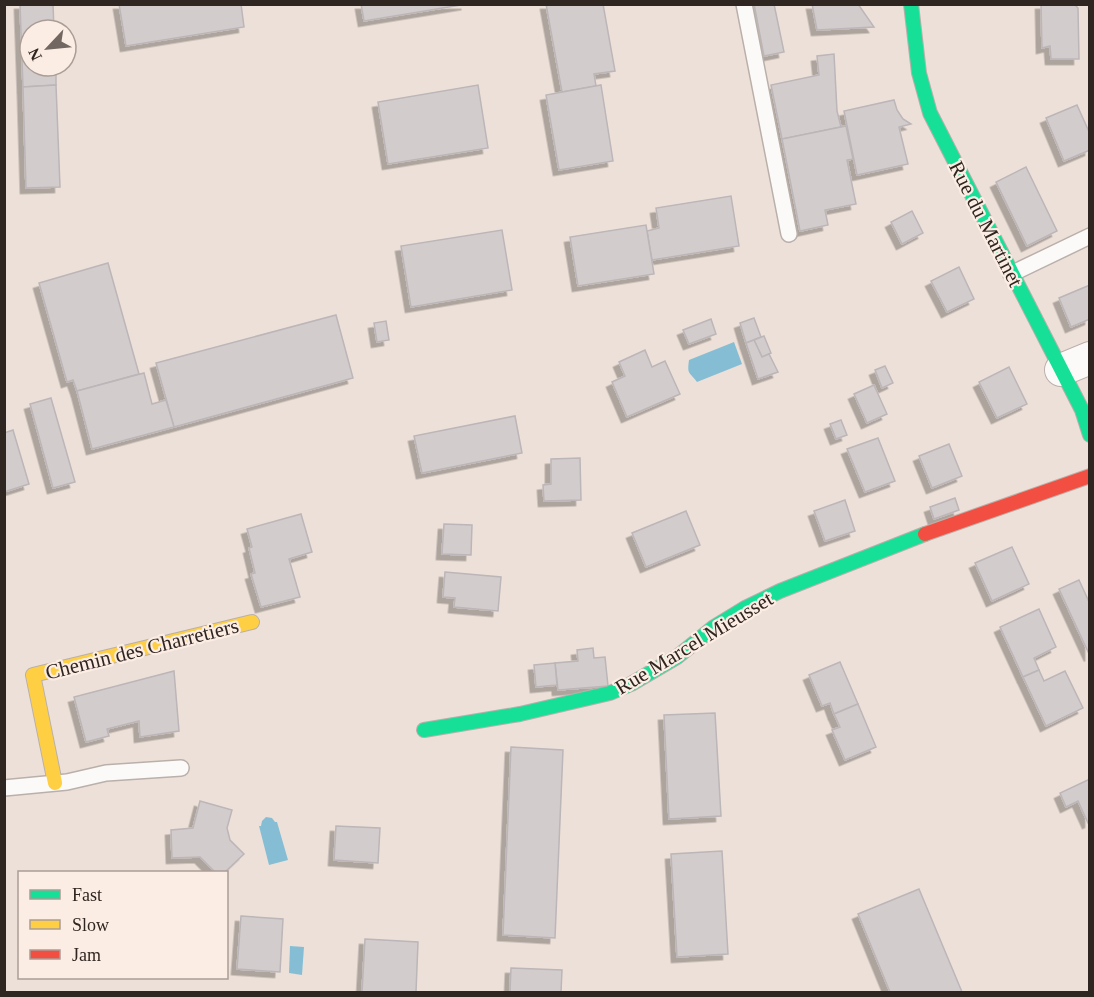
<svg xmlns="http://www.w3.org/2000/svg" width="1094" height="997" font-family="'Times New Roman',serif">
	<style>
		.water { fill: #85bed4 }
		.building { fill: #d2cccd; stroke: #bcb6b8; stroke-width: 1.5; filter: url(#shadow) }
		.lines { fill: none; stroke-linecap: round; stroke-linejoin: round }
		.lane-casing { stroke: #bab0aa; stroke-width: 18 }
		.street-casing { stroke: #bab0aa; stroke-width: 34 }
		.fast-casing { stroke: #bab0aa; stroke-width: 16 }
		.slow-casing { stroke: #bab0aa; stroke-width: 16 }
		.jam-casing { stroke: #bab0aa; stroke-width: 16 }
		.lane { stroke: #fcfaf9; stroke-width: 15 }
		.street { stroke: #fcfaf9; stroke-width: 32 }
		.fast { stroke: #16e098; stroke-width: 14 }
		.slow { stroke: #ffcf43; stroke-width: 14 }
		.jam { stroke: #f24e42; stroke-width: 14 }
		.labels { text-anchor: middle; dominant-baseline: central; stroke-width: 4.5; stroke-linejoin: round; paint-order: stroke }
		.street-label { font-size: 21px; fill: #2f2621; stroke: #fcede4 }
	</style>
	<defs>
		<filter id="shadow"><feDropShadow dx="-5.5" dy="5.5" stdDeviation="0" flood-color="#0004"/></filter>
	</defs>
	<rect width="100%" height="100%" fill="#ede0d8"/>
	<g class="water">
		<path d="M734,342L742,364L697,382C689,371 687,375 689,360Z"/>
		<polygon points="266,817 272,818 275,822 277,822 288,860 269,865 259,826 261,826 262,821"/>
		<polygon points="290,946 304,947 302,975 289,973"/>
	</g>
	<g class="building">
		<polygon points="20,4 53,4 54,30 30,30 30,66 56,66 56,85 23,87"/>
		<polygon points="119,4 241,4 244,27 126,46"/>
		<polygon points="361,4 467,4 364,21"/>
		<polygon points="546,4 603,4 615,71 594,74 596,86 562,92"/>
		<polygon points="754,4 774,4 784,52 764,56"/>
		<polygon points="812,4 858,4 874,27 817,30"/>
		<polygon points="1041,4 1074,4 1078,8 1079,59 1051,59 1050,46 1042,48"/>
		<polygon points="834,54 837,111 841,127 782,139 771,85 819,75 817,56"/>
		<polygon points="56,85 60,187 26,188 23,87"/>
		<polygon points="478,85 488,148 388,164 378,102"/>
		<polygon points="601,85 613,161 559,170 546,95"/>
		<polygon points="894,100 897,110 903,119 911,124 899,127 908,164 857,175 844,111"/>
		<polygon points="1077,105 1090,134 1090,150 1064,161 1046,118"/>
		<polygon points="846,126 853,159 847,160 856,204 825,210 828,225 800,231 782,139"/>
		<polygon points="1026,167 1057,231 1027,246 996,182"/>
		<polygon points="731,196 739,246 652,260 647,231 659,228 656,208"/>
		<polygon points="912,211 923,233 902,244 891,222"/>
		<polygon points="646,225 654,274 578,286 570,237"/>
		<polygon points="502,230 512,290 411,307 401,246"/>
		<polygon points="108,263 139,374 77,391 73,380 67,382 39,283"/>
		<polygon points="959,267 974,299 947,312 931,281"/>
		<polygon points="1090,285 1090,319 1071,327 1059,298"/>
		<polygon points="336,315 353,378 174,427 156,363"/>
		<polygon points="754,318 761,337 746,343 740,323"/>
		<polygon points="711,319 716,334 689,344 683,330"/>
		<polygon points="386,321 389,340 377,342 374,323"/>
		<polygon points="764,336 771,353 762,357 754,340"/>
		<polygon points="754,340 762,357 769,354 778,372 758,379 746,343"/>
		<polygon points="645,350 652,367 665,361 680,394 627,417 612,382 625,376 619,362"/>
		<polygon points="885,366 893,383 882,388 875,370"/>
		<polygon points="1009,367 1027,404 997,418 979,382"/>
		<polygon points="144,373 152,404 166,400 174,427 92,449 77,391"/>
		<polygon points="874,385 887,414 867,423 854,394"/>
		<polygon points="51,398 75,482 53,488 30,404"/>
		<polygon points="515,416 522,453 422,473 414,436"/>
		<polygon points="841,420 847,435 836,439 830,424"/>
		<polygon points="13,430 29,484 4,492 4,433"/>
		<polygon points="878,438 895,481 865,492 847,449"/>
		<polygon points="949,444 962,476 932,488 919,456"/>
		<polygon points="580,458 581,500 544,501 543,485 551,484 551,459"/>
		<polygon points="955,498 959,510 934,519 930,507"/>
		<polygon points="845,500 855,531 825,541 814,511"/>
		<polygon points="686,511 700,545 646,567 632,533"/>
		<polygon points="301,514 312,552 289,559 300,597 261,607 251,574 255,573 249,548 252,547 247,529"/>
		<polygon points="444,524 472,525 471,555 442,554"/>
		<polygon points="1012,547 1029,584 992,601 975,563"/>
		<polygon points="445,572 501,577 498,611 454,607 455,598 443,597"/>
		<polygon points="1079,580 1090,604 1090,656 1059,589"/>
		<polygon points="1039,609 1056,647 1034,658 1039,670 1023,677 1000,627"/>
		<polygon points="593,648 594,658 605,657 608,686 558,690 555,663 578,661 577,650"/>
		<polygon points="840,662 858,704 834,714 830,703 822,706 809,675"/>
		<polygon points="555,663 557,685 536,687 534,665"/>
		<polygon points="1039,670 1044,681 1065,671 1083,708 1046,726 1023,677"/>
		<polygon points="174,671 179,731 140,737 139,721 107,729 109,736 86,742 74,697"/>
		<polygon points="858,704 876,747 845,760 832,730 840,727 834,714"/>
		<polygon points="715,713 721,816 669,819 664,715"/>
		<polygon points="511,747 563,750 555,938 503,935"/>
		<polygon points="1090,779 1090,822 1088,823 1078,801 1066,807 1060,793"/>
		<polygon points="200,801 232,810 227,828 230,840 244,854 225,872 215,872 200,857 172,858 171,830 193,828"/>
		<polygon points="336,826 380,828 378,863 334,860"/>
		<polygon points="722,851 728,954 677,957 671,854"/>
		<polygon points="919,889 962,992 890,992 858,914"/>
		<polygon points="241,916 283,919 280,972 237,969"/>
		<polygon points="365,939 418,942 416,992 362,992"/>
		<polygon points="511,968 562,970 561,992 510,992"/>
	</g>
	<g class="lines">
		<defs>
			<g id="lane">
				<polyline points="744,4 789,234"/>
				<polyline points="1011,274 1090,236"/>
				<polyline points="4,788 67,782 106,773 181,768"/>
			</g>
			<polyline id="street" points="1061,370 1090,358"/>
			<g id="fast">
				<polyline points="911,4 919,73 930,113 1082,410 1090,435"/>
				<polyline points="424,730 520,714 610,693 631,684 677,657 714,627 745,608 780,591 925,534"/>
			</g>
			<polyline id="slow" points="55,783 33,675 252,622"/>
			<polyline id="jam" points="925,534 1090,476"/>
		</defs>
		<use href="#lane" class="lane-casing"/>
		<use href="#street" class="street-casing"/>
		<use href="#fast" class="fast-casing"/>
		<use href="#slow" class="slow-casing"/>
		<use href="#jam" class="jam-casing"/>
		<use href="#lane" class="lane"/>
		<use href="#street" class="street"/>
		<use href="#fast" class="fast"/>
		<use href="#slow" class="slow"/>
		<use href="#jam" class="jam"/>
	</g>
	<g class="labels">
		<g class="street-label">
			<text transform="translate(986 224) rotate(63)">Rue du Martinet</text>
			<text transform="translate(694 643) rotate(-31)">Rue Marcel Mieusset</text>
			<text transform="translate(142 649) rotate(-14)">Chemin des Charretiers</text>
		</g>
	</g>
	<rect width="1094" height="997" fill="none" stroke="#2f2621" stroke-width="12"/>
	<rect x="18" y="871" width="210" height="108" fill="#fcede4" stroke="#aa9d96" stroke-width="1.5"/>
	<rect x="30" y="890" width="30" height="9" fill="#16e098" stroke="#aa9d96" stroke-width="1.5"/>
	<text x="72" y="901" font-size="18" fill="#2f2621">Fast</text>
	<rect x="30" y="920" width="30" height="9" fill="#ffcf43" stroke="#aa9d96" stroke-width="1.5"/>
	<text x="72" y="931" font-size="18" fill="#2f2621">Slow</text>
	<rect x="30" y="950" width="30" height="9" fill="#f24e42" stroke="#aa9d96" stroke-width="1.5"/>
	<text x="72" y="961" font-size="18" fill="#2f2621">Jam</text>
	<g transform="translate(48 48) rotate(244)"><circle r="28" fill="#fcede4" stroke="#aa9d96" stroke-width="1.5"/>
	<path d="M0-4.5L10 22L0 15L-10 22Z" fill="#726761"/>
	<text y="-9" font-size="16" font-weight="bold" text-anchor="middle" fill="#2f2621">N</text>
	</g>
</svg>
